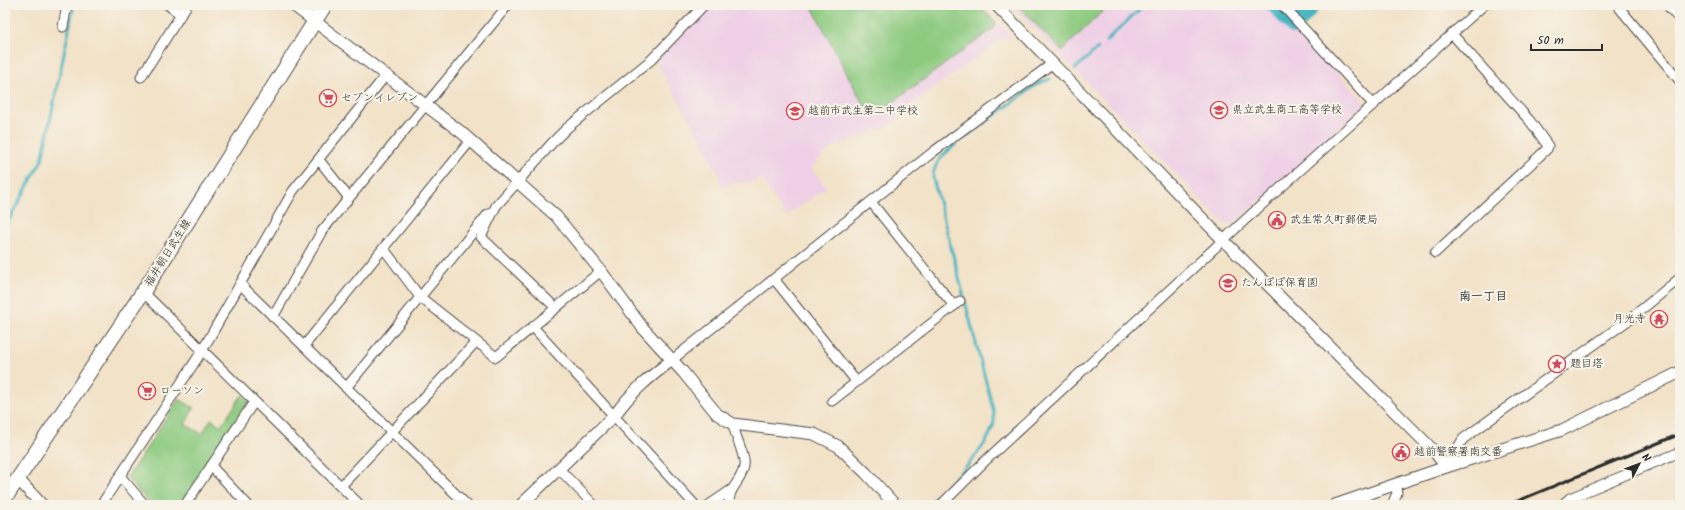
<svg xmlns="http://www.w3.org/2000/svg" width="1685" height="510" font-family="Kalam,'Klee One',sans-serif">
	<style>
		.built { fill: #efd0e6 }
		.green { fill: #8ecb81; stroke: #5c7b56 }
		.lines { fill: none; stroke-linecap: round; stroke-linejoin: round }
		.stream { stroke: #47b5c1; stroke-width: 3 }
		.river { stroke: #47b5c1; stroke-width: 17 }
		.minor-casing { stroke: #494642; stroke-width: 11 }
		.tertiary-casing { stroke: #494642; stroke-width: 13 }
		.primary-casing { stroke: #494642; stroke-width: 16 }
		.minor { stroke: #fff; stroke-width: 9 }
		.tertiary { stroke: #fff; stroke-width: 11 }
		.primary { stroke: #fff; stroke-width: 14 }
		.rail { stroke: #2b2b2b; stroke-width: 3 }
		.labels { text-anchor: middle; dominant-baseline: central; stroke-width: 4; stroke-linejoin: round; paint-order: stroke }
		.poi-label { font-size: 11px; fill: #2b2b2b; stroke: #f7f3e8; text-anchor: start }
		.street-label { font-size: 11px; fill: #2b2b2b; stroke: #f7f3e8 }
		.neighbourhood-label { font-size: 12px; font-weight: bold; fill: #2b2b2b; stroke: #f7f3e8 }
	</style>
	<rect width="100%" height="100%" fill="#f7f3e8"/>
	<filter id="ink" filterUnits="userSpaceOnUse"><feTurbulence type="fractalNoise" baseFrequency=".025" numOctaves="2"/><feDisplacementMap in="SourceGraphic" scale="8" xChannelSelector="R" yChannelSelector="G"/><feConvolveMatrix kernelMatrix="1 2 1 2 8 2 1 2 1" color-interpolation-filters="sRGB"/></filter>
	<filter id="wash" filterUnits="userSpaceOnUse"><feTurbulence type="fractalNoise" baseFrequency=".012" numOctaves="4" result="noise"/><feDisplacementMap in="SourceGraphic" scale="16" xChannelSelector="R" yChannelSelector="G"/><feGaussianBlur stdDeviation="0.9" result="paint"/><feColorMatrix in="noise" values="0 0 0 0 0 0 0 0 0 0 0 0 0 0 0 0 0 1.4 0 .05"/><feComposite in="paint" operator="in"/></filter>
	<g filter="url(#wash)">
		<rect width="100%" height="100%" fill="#f2e2c7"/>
		<g class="built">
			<polygon points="711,5 981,5 1012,37 1001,39 993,45 912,104 906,113 885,128 857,137 828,150 811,168 826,187 786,217 761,178 753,182 732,183 721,188 717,168 714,166 704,143 658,66 659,59 661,55"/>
			<polygon points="1011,5 1274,5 1364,101 1364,105 1234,224 1224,223"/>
		</g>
		<g class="green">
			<path d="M811,5H979L996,23L994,28L886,107C876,111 871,110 863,104Z"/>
			<polygon points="1017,5 1109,5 1062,51"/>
			<polygon points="242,395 249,401 179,505 151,505 127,478 179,399 194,408 185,424 202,434 211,419 221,426"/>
		</g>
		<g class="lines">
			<g class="stream">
				<polyline points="1106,41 1140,9"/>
				<polyline points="1075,69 1098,48"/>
				<polyline points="964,138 1037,84 1050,79"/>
				<polyline points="5,227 42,160 74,5"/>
				<path d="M928,505C947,485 989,450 994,422C995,415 993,408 991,401L933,178C933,163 945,153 956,144"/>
			</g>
			<g class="river">
				<polyline points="1275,5 1294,26 1295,25"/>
				<polyline points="1300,20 1312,5"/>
			</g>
		</g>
	</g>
	<g filter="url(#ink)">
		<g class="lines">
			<defs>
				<g id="minor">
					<polyline points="168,5 180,14"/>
					<polyline points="1282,5 1374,105"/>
					<polyline points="1617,5 1680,81"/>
					<polyline points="1667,5 1680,20"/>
					<polyline points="63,27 67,5"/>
					<polyline points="141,77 187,5"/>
					<polyline points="319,160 349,198"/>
					<polyline points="871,202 954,306"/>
					<polyline points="384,249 420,297 496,357 601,271"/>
					<polyline points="1435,253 1547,149 1548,146 1530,121 1452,34"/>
					<polyline points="774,279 856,381"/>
					<polyline points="240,284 467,505"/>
					<polyline points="143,292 360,505"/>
					<polyline points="556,308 481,237 496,206 552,143 567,128 651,60 704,5"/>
					<polyline points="273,317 322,231 508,5"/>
					<polyline points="533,327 695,505"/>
					<polyline points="304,346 471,140"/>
					<polyline points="672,360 933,152 1053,63"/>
					<polyline points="346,388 488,214"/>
					<polyline points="832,401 960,301"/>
					<polyline points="211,466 248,505"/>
					<polyline points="1446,467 1463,439 1630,319 1680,278"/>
					<polyline points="559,469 594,505"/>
					<polyline points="120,476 145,505"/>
					<polyline points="341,486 476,342"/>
					<polyline points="101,505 202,351 293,191 386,75"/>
					<polyline points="185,505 254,402"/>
					<polyline points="709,505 731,490"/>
					<path d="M729,505C728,487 741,483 744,467C746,456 735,437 733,424"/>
					<polyline points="941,505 984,462 1246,219 1484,5"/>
					<polyline points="1392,505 1397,493 1395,484"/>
					<polyline points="1562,505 1570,498 1680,452"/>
				</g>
				<g id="tertiary">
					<polyline points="293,5 461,132 556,216 601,271 642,327 683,372 717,414 733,424 814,434 838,446 866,473 895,505"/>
					<polyline points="996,5 1223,240 1434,451 1446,467"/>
					<polyline points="17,478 42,505"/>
					<path d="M521,505L615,415C630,393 651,376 672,360"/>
					<polyline points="1335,505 1446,467 1562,430 1680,372"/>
				</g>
				<polyline id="primary" points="5,498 143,292 325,5"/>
			</defs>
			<use href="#minor" class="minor-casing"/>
			<use href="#tertiary" class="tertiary-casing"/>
			<use href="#primary" class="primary-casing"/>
			<use href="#minor" class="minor"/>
			<use href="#tertiary" class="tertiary"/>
			<use href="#primary" class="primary"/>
			<polyline class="rail" points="1508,505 1680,434"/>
		</g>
	</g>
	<defs>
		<symbol id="supermarket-ring" viewBox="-11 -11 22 22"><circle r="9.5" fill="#f7f3e8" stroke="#d1495b" stroke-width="1.5"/><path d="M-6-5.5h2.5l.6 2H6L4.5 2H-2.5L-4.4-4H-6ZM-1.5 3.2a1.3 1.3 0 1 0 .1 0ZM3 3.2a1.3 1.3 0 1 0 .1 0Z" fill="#d1495b"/></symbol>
		<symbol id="school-ring" viewBox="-11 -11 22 22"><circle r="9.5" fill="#f7f3e8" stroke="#d1495b" stroke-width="1.5"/><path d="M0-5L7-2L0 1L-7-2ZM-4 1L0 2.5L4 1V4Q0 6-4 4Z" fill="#d1495b"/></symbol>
		<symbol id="civic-ring" viewBox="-11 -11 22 22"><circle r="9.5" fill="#f7f3e8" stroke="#d1495b" stroke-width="1.5"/><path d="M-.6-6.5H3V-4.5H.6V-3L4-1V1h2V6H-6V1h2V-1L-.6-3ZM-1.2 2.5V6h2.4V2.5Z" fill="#d1495b"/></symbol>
		<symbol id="temple-ring" viewBox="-11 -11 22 22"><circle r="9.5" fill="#f7f3e8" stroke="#d1495b" stroke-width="1.5"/><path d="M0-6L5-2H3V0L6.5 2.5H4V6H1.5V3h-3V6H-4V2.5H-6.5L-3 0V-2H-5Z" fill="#d1495b"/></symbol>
		<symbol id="sight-ring" viewBox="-11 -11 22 22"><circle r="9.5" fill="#f7f3e8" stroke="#d1495b" stroke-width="1.5"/><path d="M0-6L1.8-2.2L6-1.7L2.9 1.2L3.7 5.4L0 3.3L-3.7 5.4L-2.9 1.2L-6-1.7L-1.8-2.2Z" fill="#d1495b"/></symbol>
	</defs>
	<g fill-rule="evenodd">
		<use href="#supermarket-ring" x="318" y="88" width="20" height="20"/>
		<use href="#school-ring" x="1209" y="100" width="20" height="20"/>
		<use href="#school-ring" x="785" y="101" width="20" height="20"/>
		<use href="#civic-ring" x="1267" y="210" width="20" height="20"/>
		<use href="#school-ring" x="1218" y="273" width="20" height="20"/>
		<use href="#temple-ring" x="1649" y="309" width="20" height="20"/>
		<use href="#sight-ring" x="1547" y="354" width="20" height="20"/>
		<use href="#supermarket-ring" x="137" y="381" width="20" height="20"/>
		<use href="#civic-ring" x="1391" y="442" width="20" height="20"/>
	</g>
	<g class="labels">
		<g class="poi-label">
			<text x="341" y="98">セブンイレブン</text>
			<text x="1232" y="110">県立武生商工高等学校</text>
			<text x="808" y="111">越前市武生第二中学校</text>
			<text x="1290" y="220">武生常久町郵便局</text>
			<text x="1241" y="283">たんぽぽ保育園</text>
			<text x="1646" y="319" text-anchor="end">月光寺</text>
			<text x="1570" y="364">題目塔</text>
			<text x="160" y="391">ローソン</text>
			<text x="1414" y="452">越前警察署南交番</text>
		</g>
		<g class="street-label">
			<text transform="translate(168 253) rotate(-58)">福井朝日武生線</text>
		</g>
		<g class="neighbourhood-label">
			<text x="1483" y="296">南一丁目</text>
		</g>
	</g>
	<rect width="1685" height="510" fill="none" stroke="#f7f3e8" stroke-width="20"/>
	<g transform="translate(1639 464) rotate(48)" stroke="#f7f3e8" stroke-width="3" paint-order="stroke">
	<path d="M0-3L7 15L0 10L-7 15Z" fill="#2b2b2b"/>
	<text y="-6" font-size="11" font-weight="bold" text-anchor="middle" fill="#2b2b2b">N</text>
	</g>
	<path d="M1531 44v6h71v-6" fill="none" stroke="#2b2b2b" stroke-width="2"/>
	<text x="1537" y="44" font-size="12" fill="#2b2b2b" stroke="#f7f3e8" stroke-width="3" paint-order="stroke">50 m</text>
</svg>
